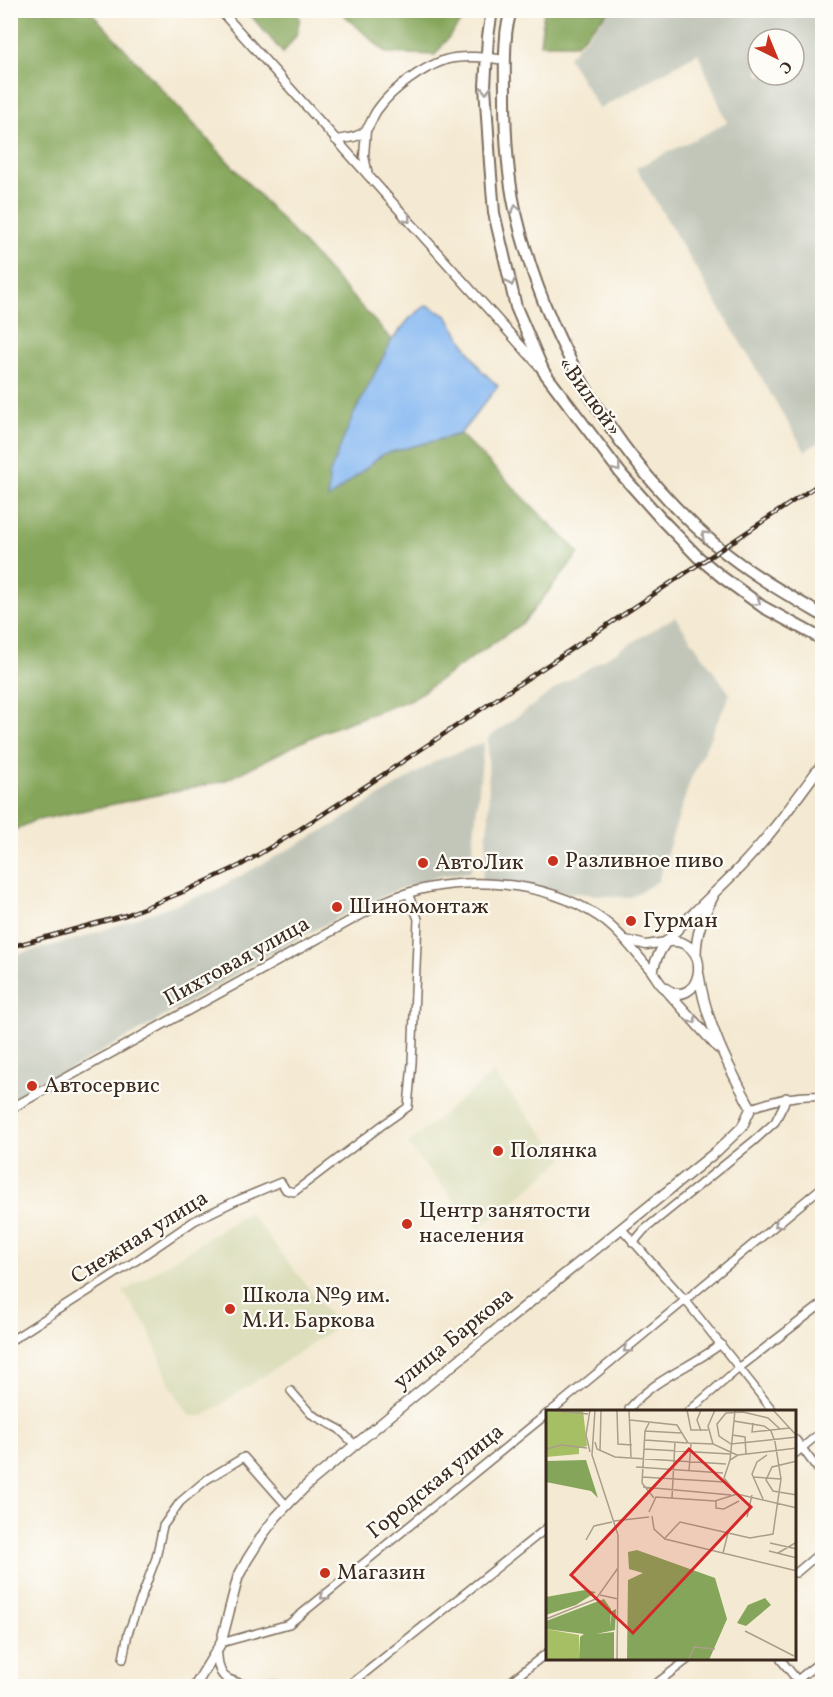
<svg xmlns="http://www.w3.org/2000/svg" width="833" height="1697" font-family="Vollkorn,serif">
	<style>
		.built { fill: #dcdebc }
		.industrial { fill: #c2c6b9; fill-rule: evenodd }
		.forest { fill: #85a65a; stroke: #60683c; stroke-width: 1.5 }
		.water { fill: #85b8f2; stroke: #607188; stroke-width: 1.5 }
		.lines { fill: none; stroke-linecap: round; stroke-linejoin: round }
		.minor-casing { stroke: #7c6d5d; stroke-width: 10 }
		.tertiary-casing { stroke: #7c6d5d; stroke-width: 11 }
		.secondary-casing { stroke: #7c6d5d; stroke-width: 12 }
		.trunk-casing { stroke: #7c6d5d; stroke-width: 14 }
		.minor { stroke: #fff; stroke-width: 7 }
		.tertiary { stroke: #fff; stroke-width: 8 }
		.secondary { stroke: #fff; stroke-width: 9 }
		.trunk { stroke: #fff; stroke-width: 10 }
		.rail-casing { stroke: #3b2a1e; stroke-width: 4.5 }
		.rail { stroke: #fdfcf7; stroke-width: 2; stroke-dasharray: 7; stroke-linecap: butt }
		.oneway { stroke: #a79f9a }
		.poi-dot { fill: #c8321e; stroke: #fdfcf7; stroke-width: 2 }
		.labels { text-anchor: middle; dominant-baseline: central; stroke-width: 4.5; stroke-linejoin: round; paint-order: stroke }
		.street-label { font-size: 22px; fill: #3b2a1e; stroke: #fdfcf7 }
		.poi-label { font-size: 22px; fill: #3b2a1e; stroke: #fdfcf7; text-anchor: start }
		.inset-road { fill: none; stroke: #aa9d8a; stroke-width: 1.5 }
		.view { fill: #d62828; fill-opacity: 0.15; stroke: #d62828; stroke-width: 3 }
		.inset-edge { fill: none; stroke: #3b2a1e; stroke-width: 3 }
	</style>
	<rect width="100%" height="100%" fill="#fdfcf7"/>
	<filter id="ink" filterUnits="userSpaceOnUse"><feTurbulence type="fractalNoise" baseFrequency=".0167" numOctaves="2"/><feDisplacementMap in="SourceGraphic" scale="12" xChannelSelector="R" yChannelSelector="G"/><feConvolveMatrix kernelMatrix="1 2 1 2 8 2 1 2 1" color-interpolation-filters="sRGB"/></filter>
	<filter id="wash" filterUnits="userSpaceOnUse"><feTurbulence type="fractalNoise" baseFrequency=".008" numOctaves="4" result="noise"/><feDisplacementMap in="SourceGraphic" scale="24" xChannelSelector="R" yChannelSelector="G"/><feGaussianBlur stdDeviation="1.35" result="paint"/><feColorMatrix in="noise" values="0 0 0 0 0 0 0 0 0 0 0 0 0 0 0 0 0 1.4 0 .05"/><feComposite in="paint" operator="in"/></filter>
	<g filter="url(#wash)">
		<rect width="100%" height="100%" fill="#f4e9d2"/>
		<g class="built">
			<polygon points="493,1073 564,1159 479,1230 407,1144"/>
			<polygon points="249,1212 338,1326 204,1416 190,1416 171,1387 148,1328 123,1292"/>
		</g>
		<g class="industrial">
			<path d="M610,11H822V440L805,451L636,168L727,123L698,53L599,109L568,57ZM758,39H794V75H758Z"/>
			<polygon points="675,617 730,694 690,781 658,881 630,898 481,884 486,860 486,835 489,820 488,738 562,684"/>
			<polygon points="484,742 470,872 444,875 396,890 347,913 269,954 150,1025 11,1102 11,956 81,938 213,891 335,824 436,761"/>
		</g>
		<g class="forest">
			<polygon points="11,11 90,11 392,340 352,418 329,498 383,454 460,434 579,553 524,622 412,699 322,732 224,781 33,821 11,832"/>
			<polygon points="247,11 294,11 300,18 296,36 283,53"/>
			<polygon points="340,11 466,11 463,19 435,55 386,53"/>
			<polygon points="544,11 544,10 609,11 576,44 540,44"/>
		</g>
		<polygon class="water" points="427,305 447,316 481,370 498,386 460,434 383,454 328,499 329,475 352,418 392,340 410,318"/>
	</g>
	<g filter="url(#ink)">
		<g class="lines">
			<defs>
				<g id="minor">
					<path d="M751,1108C775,1100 796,1094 822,1096"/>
					<polyline points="621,1228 686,1301 774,1412"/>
					<polyline points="633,1243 644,1230 755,1140 775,1122 784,1104 786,1097"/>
					<polyline points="10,1341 137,1260 194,1221 233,1202 281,1182 286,1190 294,1192 381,1126 408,1107 412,1063 418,919 408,893"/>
					<polyline points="291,1391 311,1414 339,1429 355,1445"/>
					<polyline points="550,1412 822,1187"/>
					<path d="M630,1412L629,1409C653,1379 691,1367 721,1344"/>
					<polyline points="688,1412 739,1368 822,1304"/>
					<polyline points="796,1440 822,1475"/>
					<polyline points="796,1453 822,1431"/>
					<polyline points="796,1573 822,1551"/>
					<polyline points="221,1643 289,1624 548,1413"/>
					<polyline points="123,1659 128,1633 156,1558 163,1526 180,1502 206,1480 244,1457 287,1506"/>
					<polyline points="781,1660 802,1686"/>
					<polyline points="350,1686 351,1684 548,1527"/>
					<polyline points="505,1686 548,1652"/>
					<polyline points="653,1686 687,1660"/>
					<polyline points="790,1686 822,1660"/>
				</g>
				<g id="tertiary">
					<polyline points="220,10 540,367"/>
					<polyline points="366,130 364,156 368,175"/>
					<path d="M336,140C346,138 359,138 366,130C371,124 373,115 378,109C392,89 422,68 445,60C460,55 489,57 505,60"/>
					<polyline points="626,940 646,945 666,942"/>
					<path d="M10,1109L386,901C449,874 541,877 599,917C620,931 636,954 653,973"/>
					<path d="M217,1649C218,1678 223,1680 251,1686"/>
					<polyline points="246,1686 274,1685 289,1686"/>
				</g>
				<g id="secondary">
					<path d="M673,941C716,944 699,1013 665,988C660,985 657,978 653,973C654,961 659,952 666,942Z"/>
					<path d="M666,942C690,914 719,890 744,863C773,832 797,798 822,764"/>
					<path d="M696,955C696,933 703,916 713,897"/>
					<polyline points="667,991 718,1048"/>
					<path d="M195,1686L221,1643L238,1577L247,1560L264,1533L276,1517L292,1500L309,1483L413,1397L717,1151L742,1127L751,1108C728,1066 706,1023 699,975"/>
				</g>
				<g id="trunk">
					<polyline points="492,10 488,37 485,86 490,163 494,213 516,307 544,372 622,475 662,520 698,557 722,577 763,607 822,639"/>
					<path d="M511,10C509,19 506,28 506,37C504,56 505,77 505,96C505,134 507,172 515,209C544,338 616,460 717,546C749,573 786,594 822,615"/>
				</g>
			</defs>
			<use href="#minor" class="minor-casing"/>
			<use href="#tertiary" class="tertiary-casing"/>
			<use href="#secondary" class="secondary-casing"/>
			<use href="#trunk" class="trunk-casing"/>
			<use href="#minor" class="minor"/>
			<use href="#tertiary" class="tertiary"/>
			<use href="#secondary" class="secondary"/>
			<use href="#trunk" class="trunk"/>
			<defs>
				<polyline id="rail" points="10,947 126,915 183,892 241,865 294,833 372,782 822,482"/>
			</defs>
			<use href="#rail" class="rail-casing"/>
			<use href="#rail" class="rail"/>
		</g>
		<defs><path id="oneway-chevron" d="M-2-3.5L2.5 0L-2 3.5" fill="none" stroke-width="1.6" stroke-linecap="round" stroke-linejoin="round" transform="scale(1.5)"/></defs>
		<g class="oneway">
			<use href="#oneway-chevron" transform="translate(486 90) rotate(89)"/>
			<use href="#oneway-chevron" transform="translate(516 209) rotate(-101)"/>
			<use href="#oneway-chevron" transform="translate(407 219) rotate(48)"/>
			<use href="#oneway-chevron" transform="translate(511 282) rotate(77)"/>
			<use href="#oneway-chevron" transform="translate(617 468) rotate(52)"/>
			<use href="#oneway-chevron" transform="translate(705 535) rotate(-137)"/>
			<use href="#oneway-chevron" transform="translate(757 602) rotate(35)"/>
			<use href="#oneway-chevron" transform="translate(693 1020) rotate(50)"/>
			<use href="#oneway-chevron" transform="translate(778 1224) rotate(140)"/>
			<use href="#oneway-chevron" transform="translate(627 1349) rotate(141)"/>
			<use href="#oneway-chevron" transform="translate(324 1596) rotate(141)"/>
		</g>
	</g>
	<g class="poi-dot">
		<circle cx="553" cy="861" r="6"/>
		<circle cx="423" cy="863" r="6"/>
		<circle cx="337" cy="907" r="6"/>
		<circle cx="631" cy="921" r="6"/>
		<circle cx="32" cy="1086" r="6"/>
		<circle cx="498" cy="1151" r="6"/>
		<circle cx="407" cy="1224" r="6"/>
		<circle cx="230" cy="1309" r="6"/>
		<circle cx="325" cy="1573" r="6"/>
	</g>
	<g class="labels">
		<g class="street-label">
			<text transform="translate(589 397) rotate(54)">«Вилюй»</text>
			<text transform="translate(237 962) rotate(-29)">Пихтовая улица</text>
			<text transform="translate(140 1238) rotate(-32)">Снежная улица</text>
			<text transform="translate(454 1339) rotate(-39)">улица Баркова</text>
			<text transform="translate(436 1482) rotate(-39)">Городская улица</text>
		</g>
		<g class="poi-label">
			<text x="565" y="861">Разливное пиво</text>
			<text x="435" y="863">АвтоЛик</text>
			<text x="349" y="907">Шиномонтаж</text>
			<text x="643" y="921">Гурман</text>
			<text x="44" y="1086">Автосервис</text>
			<text x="510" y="1151">Полянка</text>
			<text x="419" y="1211">Центр занятости<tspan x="419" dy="25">населения</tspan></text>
			<text x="242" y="1296">Школа №9 им.<tspan x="242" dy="25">М.И. Баркова</tspan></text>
			<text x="337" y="1573">Магазин</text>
		</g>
	</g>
	<g transform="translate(546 1410)">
		<rect width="250" height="250" fill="#f4e9d2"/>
		<path d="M0,0H37L41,36L33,38V44L0,47ZM0,219L33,225V250H0Z" fill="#a7bf64"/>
		<path d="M40,50L52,88L45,81L0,72V51ZM91,140L169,168L181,209L163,250L81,251L82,170L97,163L83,159L82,142ZM39,180L50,182L30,195L0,205V187ZM219,188L225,195L200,216L191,213L202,195ZM58,189L65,199L64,217L66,201L70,199L69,220L50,224L68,222V250H33L34,227L38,224L0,219V211Z" fill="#85a65a"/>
		<path class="inset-road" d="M0,0L42,4M44,0L40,25L44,42M83,0L85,47M141,0L145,20H162M155,0L151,10L155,21M169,0L162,16L167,34L191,45M227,0L251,26M71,1L72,34L86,35M84,10L131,15L142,33L167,34M103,13L99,21L96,73L108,88M207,13L206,22L244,18M234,19L222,8L197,2L180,3L171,14L173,26L185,34L251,27M99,21L135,23M186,25L199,27L200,44M99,30L141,33M49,32L51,39L69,47L180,54M0,39L15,35L41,38M98,39L184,44M54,41L55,0M184,50L188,11M251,51L226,57L220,70L227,81L251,85M90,57L177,63M143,61L145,33M96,67L179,72M207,67L235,69M97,77L185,85M191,84L178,68L184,50L192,45L251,38M126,88L129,32M217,89L206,64L211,52L221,45M170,91V98L178,99L193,91M103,102L110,87L169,91L191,84L251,98M106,106L108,119L119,129L251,161M201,107L206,85M68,111L103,107M119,128L134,112L204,128L227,124L235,69L229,32L225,21L218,16L188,11L189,0M40,130L48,116L66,112M224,133L251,139M223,141L251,148M177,143L182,123M232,143L251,132M54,185L72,189M0,209L50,189L72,158V125L46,45L49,0M199,221L248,246M71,251L72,159M142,251L148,237L169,239"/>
		<path class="view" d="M143,39L205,97L87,223L25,165Z"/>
		<rect width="250" height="250" class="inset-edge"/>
	</g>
	<rect width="833" height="1697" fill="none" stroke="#fdfcf7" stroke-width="36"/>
	<g transform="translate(776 57) rotate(137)"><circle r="28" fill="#fdfcf7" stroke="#afa8a0" stroke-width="1.5"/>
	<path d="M0-4.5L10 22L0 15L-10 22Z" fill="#c8321e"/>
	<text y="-9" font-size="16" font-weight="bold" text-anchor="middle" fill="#3b2a1e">С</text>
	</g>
</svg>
